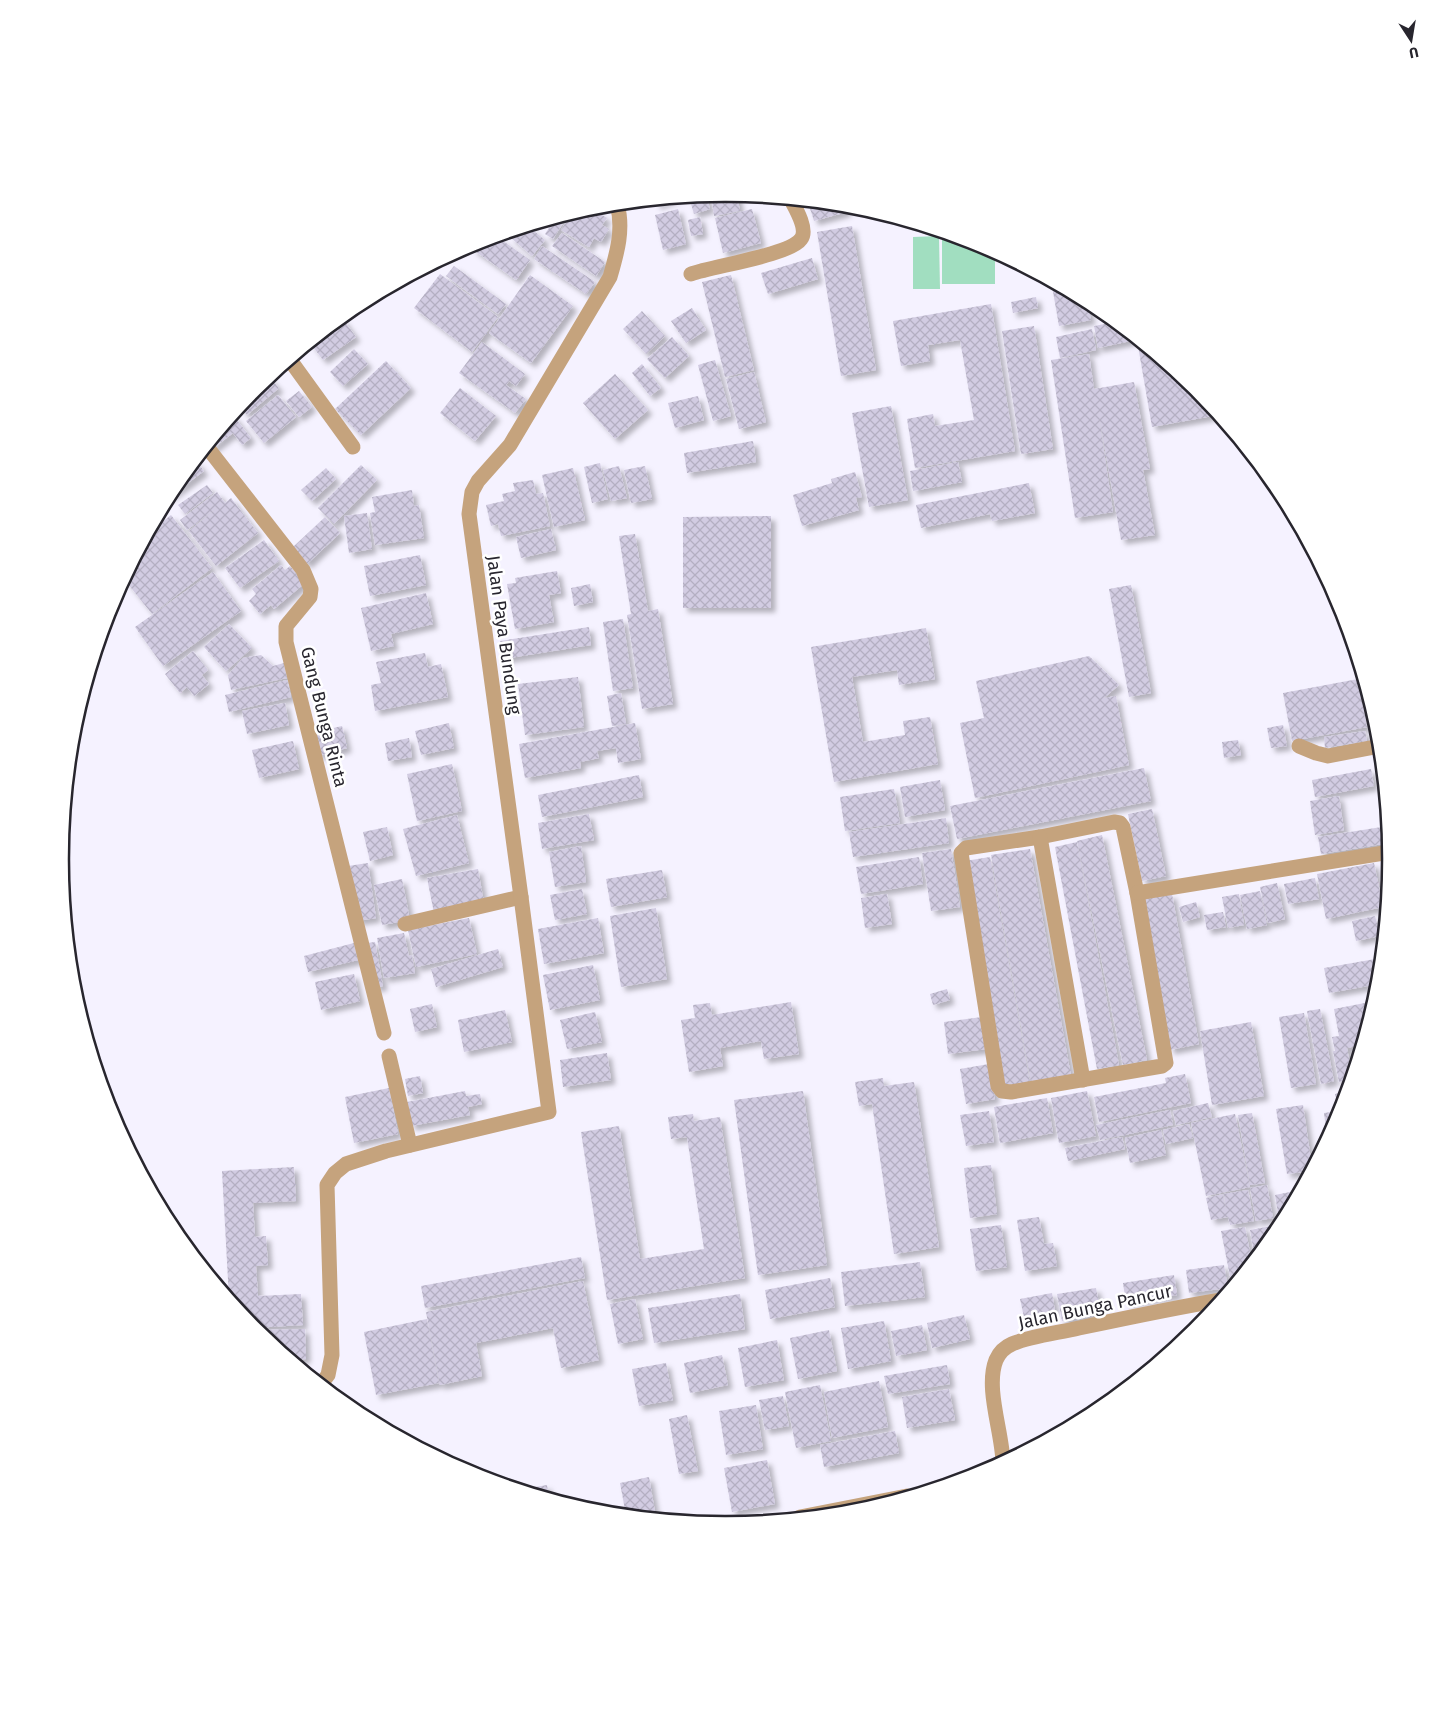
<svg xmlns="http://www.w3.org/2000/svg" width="1451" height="1718" font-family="'Fira Sans',sans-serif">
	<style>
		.green { fill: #a1dec0 }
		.building { fill: url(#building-cross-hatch); filter: url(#shadow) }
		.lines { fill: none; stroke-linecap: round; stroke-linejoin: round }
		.minor { stroke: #c5a37d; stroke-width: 15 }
		.labels { text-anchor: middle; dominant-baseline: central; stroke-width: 5; stroke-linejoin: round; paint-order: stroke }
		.street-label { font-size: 18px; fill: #28262e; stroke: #fff }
		.rim { fill: none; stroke: #28262e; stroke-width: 2.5 }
	</style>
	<defs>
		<pattern id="building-cross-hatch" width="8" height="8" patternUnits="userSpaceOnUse" patternTransform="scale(1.25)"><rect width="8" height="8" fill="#d2cce2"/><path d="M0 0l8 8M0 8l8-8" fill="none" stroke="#b4afc2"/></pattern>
		<filter id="shadow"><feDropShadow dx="4.5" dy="4.5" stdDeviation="2.5" flood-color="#0004"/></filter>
	</defs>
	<rect width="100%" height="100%" fill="#f5f2ff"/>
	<g class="green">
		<polygon points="942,233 980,244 995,252 995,284 942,284"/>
		<polygon points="939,236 940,289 913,289 913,237"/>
	</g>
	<g class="building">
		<polygon points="726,194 737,195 740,211 714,216 711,195"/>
		<polygon points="706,195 710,209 694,214 689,197"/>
		<polygon points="680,198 656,205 655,200"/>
		<polygon points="808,202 845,205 847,212 814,221"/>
		<polygon points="590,208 607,218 602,225 609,229 601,242 594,238 589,247 561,230 571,214"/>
		<polygon points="678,209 686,244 663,250 655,215"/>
		<polygon points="752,209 761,243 723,253 715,218"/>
		<polygon points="568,215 553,239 545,234 555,219"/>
		<polygon points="700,217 703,234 691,236 688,220"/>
		<polygon points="852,226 876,370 841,376 817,232"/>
		<polygon points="529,227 545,240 532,256 510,237 515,231"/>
		<polygon points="562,233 605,262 596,276 552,246"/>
		<polygon points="496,236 530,260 516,280 472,249 478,242"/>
		<polygon points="542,246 595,282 586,294 534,259"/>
		<polygon points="812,258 818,279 768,294 761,273"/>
		<polygon points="454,266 506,304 498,314 446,276"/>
		<polygon points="440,274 498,317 472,352 414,308"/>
		<polygon points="530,275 573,306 531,363 489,333"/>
		<polygon points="731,275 754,370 725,377 702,282"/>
		<polygon points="1056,285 1087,302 1091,320 1059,326 1052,286"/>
		<polygon points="1036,297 1038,308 1013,313 1011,302"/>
		<polygon points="991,304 1015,451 915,468 907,419 933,414 935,426 974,420 960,340 928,345 930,361 901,366 893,321"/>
		<polygon points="692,308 706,330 686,343 671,321"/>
		<polygon points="642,311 665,336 646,354 623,329"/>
		<polygon points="343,319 356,337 323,360 310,343"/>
		<polygon points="1115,322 1135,338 1135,340 1098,348 1094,326"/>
		<polygon points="1034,326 1053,449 1021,454 1002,331"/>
		<polygon points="1092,329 1096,350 1060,358 1056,337"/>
		<polygon points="672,337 689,356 665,378 647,359"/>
		<polygon points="1137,340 1196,389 1218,415 1152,427"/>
		<polygon points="482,342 525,374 516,386 509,381 506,385 526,399 515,413 459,373"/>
		<polygon points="354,349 368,364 343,386 330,372"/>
		<polygon points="1089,354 1094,389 1134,382 1150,469 1143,470 1155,535 1121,540 1099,416 1113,512 1075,518 1051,360"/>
		<polygon points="715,360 731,416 713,421 698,365"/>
		<polygon points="386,361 411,388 361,435 335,409"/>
		<polygon points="642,364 661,388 650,396 632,373"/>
		<polygon points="754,372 766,422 739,429 726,379"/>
		<polygon points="615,374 648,410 615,439 583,403"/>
		<polygon points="269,377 279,388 247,415 240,407 255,388"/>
		<polygon points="460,388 496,416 475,441 440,413"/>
		<polygon points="299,391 312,407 299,417 286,401"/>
		<polygon points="278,395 296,417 264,443 246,421"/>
		<polygon points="698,396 704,420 675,428 668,403"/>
		<polygon points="891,406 908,500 869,507 852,413"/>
		<polygon points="233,415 251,438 242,445 233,433 212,449 209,445"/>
		<polygon points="753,441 756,462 687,473 684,453"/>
		<polygon points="196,461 204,471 168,498 172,489"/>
		<polygon points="958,462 962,482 913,491 910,471"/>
		<polygon points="600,463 608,499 592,503 584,467"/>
		<polygon points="361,465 377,480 334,524 318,508"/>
		<polygon points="619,466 627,498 611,501 603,470"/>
		<polygon points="645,466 652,499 631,503 624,470"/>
		<polygon points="326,468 336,479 312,501 301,490"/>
		<polygon points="573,468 585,520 554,527 542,475"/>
		<polygon points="855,472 862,497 856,498 859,510 802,526 793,495 832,483 831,479"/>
		<polygon points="533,480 536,494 543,493 550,526 501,536 498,524 491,526 486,505 504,501 502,494 515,491 513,483"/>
		<polygon points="1029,483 1035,513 992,521 990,514 921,528 916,505"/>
		<polygon points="207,485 213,493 185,514 178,505"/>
		<polygon points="412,490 414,506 419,505 424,538 375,545 370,513 375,512 372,497"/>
		<polygon points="217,492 225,503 231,498 258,533 216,566 189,531 217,508 187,530 180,520"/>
		<polygon points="367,513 372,549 349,553 344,516"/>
		<polygon points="171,515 212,568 152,614 124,579 150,532"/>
		<polygon points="771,516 771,608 683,608 683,517"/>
		<polygon points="325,517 340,533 307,564 292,548"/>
		<polygon points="551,529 556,550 521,558 516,537"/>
		<polygon points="635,534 648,611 658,609 673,704 642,709 627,615 631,614 619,536"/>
		<polygon points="264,540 279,561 240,588 225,568"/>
		<polygon points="420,555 426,585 370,596 364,566"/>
		<polygon points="281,565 285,570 290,566 305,583 274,609 271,605 260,614 249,601 256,594 252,589"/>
		<polygon points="557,571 561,593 549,595 554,622 515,629 507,584 516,583 515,578"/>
		<polygon points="213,572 241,611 163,666 135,627"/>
		<polygon points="590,584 593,602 574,606 571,588"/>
		<polygon points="1131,585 1151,693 1129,697 1109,589"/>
		<polygon points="426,593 433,624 391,634 394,646 371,651 361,608"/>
		<polygon points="623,619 633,688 613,691 603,622"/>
		<polygon points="229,624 252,648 226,671 204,647"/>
		<polygon points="589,627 591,645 503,659 500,641"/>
		<polygon points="926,628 935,679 899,685 897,670 852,677 863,742 905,735 903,721 930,717 938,764 834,782 811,647"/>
		<polygon points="193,651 208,670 202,675 209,684 194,696 187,687 180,693 165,674"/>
		<polygon points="425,653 428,667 441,664 448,697 375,711 371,685 381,683 376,662"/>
		<polygon points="261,655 273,666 284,663 287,678 231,690 228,675 243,658"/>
		<polygon points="1089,656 1119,685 1104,698 1116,696 1129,765 975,798 960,723 984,718 976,681"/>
		<polygon points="578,677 584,727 525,735 518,684"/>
		<polygon points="1358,679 1367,727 1292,741 1283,693"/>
		<polygon points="287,680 291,697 229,712 225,695"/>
		<polygon points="621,693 626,724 612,726 607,696"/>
		<polygon points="285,703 289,725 247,734 242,711"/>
		<polygon points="449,723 454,748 421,755 415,731"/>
		<polygon points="635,723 641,759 618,763 616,748 597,751 599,758 580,762 581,768 525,778 519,744"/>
		<polygon points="1283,725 1287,746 1271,748 1267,728"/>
		<polygon points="342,726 347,748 318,756 312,733"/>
		<polygon points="1365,731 1367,741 1325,748 1324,737"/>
		<polygon points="409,738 412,757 388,761 385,743"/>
		<polygon points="1238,740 1241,755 1224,758 1222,742"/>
		<polygon points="293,741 299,769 259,778 252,750"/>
		<polygon points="452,764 462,811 417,821 407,774"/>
		<polygon points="1144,768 1151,801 957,839 950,806"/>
		<polygon points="1371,769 1374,786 1315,797 1312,780"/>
		<polygon points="639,775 643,797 542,817 538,795"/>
		<polygon points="940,780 945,810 905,817 900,787"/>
		<polygon points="894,789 900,823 845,831 840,797"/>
		<polygon points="1339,796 1344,830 1315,835 1310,801"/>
		<polygon points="1152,809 1166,876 1142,881 1128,814"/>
		<polygon points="589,814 594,840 542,849 538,823"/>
		<polygon points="457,815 469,863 416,876 403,829"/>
		<polygon points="946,818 949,843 853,857 849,832"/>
		<polygon points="1388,826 1389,843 1321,854 1318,837"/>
		<polygon points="387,827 393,855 370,861 363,832"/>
		<polygon points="1102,835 1147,1060 1123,1065 1077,841"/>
		<polygon points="1077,842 1119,1065 1097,1069 1055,847"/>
		<polygon points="581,846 586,882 555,887 549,852"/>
		<polygon points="951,849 960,907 931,911 922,853"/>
		<polygon points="1030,849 1071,1076 1031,1083 991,855"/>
		<polygon points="919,857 923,884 861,894 856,867"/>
		<polygon points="990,857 1030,1083 1005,1087 965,861"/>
		<polygon points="368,863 376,918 357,921 348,866"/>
		<polygon points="1374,863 1383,907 1326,919 1317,874"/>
		<polygon points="478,869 484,903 434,913 427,878"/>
		<polygon points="662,870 667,897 611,907 606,879"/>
		<polygon points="1315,878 1319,899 1288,904 1284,884"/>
		<polygon points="402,879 410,920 382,925 374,885"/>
		<polygon points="1277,883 1285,919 1268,923 1260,887"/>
		<polygon points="582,889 587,914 555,920 550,895"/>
		<polygon points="1260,891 1267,925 1247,929 1240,895"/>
		<polygon points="887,894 892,924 865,928 861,898"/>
		<polygon points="1172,894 1199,1044 1170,1050 1143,899"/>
		<polygon points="1239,894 1244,925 1228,928 1222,897"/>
		<polygon points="1196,902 1200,917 1183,922 1179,907"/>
		<polygon points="656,908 667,979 621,987 610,916"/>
		<polygon points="1223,912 1226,927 1207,930 1204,915"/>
		<polygon points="1375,916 1380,936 1356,941 1352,921"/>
		<polygon points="469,918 477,954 416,967 408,930"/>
		<polygon points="598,918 604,953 544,964 538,929"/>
		<polygon points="404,933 409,956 412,955 415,973 384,978 377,938"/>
		<polygon points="375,942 383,986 375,988 367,943"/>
		<polygon points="354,943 358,960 308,972 304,956"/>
		<polygon points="498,949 503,967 436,987 431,969"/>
		<polygon points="1381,958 1379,984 1329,993 1324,968"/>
		<polygon points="593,965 600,1000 550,1010 543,975"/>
		<polygon points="354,974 360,1001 321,1010 315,982"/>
		<polygon points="947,989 950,1000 933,1005 930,994"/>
		<polygon points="1375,1001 1361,1045 1347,1048 1352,1075 1351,1079 1339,1082 1333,1051 1335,1051 1332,1037 1339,1036 1334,1009"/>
		<polygon points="791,1002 799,1054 764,1059 761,1041 720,1048 723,1066 689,1072 681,1020 695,1018 693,1005 710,1003 712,1015"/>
		<polygon points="432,1004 437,1027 415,1032 410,1009"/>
		<polygon points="1320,1009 1334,1081 1321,1084 1307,1011"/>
		<polygon points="505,1010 512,1042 464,1052 458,1020"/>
		<polygon points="595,1012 602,1042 567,1049 560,1020"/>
		<polygon points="1304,1013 1316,1084 1291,1088 1279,1017"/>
		<polygon points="982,1017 986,1049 948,1054 944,1022"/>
		<polygon points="1251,1022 1264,1096 1212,1105 1200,1031"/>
		<polygon points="607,1053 611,1080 563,1087 560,1060"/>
		<polygon points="989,1064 995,1099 966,1104 960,1069"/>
		<polygon points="1185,1074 1191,1103 1099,1122 1094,1097 1166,1083 1165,1078"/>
		<polygon points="420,1076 423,1093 408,1096 405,1079"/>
		<polygon points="883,1078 884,1086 914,1082 939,1247 894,1254 872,1104 859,1106 855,1082"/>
		<polygon points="389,1088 398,1134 354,1143 345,1097"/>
		<polygon points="465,1091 466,1096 480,1094 482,1104 468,1107 470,1115 411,1126 407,1102"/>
		<polygon points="803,1091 827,1265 758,1275 734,1100"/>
		<polygon points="1087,1091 1096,1136 1059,1143 1051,1098"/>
		<polygon points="1347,1091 1340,1114 1340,1115 1335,1094"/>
		<polygon points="1047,1098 1053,1133 1000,1143 994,1107"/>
		<polygon points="1208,1103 1212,1117 1176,1125 1173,1111"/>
		<polygon points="1303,1105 1312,1167 1310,1171 1287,1174 1276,1109"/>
		<polygon points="1170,1110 1173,1125 1100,1140 1096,1125"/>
		<polygon points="989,1111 994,1142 966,1146 960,1115"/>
		<polygon points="1338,1111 1339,1117 1327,1138 1324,1113"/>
		<polygon points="1252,1113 1265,1183 1250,1185 1238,1115"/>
		<polygon points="693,1114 694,1121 720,1117 745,1278 607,1300 581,1132 619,1126 640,1259 704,1249 687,1137 671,1139 668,1117"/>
		<polygon points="1235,1114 1250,1187 1206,1196 1191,1123"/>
		<polygon points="1189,1124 1193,1138 1166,1144 1163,1130"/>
		<polygon points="1161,1130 1166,1155 1130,1163 1125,1138"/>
		<polygon points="1122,1137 1125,1149 1068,1161 1065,1148"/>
		<polygon points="991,1165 997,1214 970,1218 964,1168"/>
		<polygon points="294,1167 296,1201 253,1203 255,1237 266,1236 268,1265 256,1266 258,1296 301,1294 303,1325 253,1328 229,1298 222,1171"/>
		<polygon points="1267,1185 1273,1218 1256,1221 1250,1188"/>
		<polygon points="1248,1190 1254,1221 1230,1225 1228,1217 1211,1220 1206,1198 1223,1194 1226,1210 1224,1194"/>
		<polygon points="1295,1191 1296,1196 1280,1226 1275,1195"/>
		<polygon points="1039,1217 1044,1244 1053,1243 1057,1266 1025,1271 1017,1220"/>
		<polygon points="1001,1225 1007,1267 976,1271 970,1229"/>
		<polygon points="1277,1225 1278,1230 1255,1258 1250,1230"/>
		<polygon points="1245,1227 1252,1262 1232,1286 1221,1231"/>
		<polygon points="581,1257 585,1278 425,1308 421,1286"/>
		<polygon points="920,1262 925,1297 845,1306 841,1272"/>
		<polygon points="1224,1265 1228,1288 1189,1293 1186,1270"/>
		<polygon points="1174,1275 1177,1295 1126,1303 1123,1283"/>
		<polygon points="830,1278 835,1307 770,1319 765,1290"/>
		<polygon points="583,1281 599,1360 561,1368 553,1328 476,1343 482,1376 440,1385 426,1312"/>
		<polygon points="1096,1288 1101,1314 1062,1321 1057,1294"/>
		<polygon points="1052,1293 1055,1311 1024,1317 1020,1299"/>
		<polygon points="740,1294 745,1329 654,1343 648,1308"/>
		<polygon points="635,1299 643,1339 618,1344 610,1304"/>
		<polygon points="964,1315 970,1339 932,1348 927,1323"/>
		<polygon points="427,1319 439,1383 376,1395 364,1332"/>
		<polygon points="884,1321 891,1361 848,1369 841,1328"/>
		<polygon points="922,1325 927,1350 896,1356 891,1331"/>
		<polygon points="305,1329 306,1359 292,1360 256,1330"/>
		<polygon points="829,1330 837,1371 798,1379 790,1338"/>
		<polygon points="777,1340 784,1380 745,1387 738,1348"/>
		<polygon points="722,1355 728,1385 690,1393 684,1363"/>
		<polygon points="666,1363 673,1400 639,1406 632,1369"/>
		<polygon points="947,1365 950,1384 888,1394 884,1376"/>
		<polygon points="879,1381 888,1427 832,1438 824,1392"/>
		<polygon points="820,1385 831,1441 796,1448 785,1392"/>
		<polygon points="949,1389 955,1420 907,1428 902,1397"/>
		<polygon points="783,1396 789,1426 765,1430 759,1400"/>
		<polygon points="756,1405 763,1449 726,1455 719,1411"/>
		<polygon points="687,1415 698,1471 679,1474 669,1419"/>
		<polygon points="895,1431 899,1453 824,1467 820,1445"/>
		<polygon points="767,1460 775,1504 732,1512 724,1468"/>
		<polygon points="649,1477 656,1518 626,1515 620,1483"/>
		<polygon points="523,1484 524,1489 547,1485 549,1498 511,1486"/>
	</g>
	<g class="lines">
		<g class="minor">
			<path d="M691,274C713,266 790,255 801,239C808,230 796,209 791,200"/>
			<polyline points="290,360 353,447"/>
			<polyline points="207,447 303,570 311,589 310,597 286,626 286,642 384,1033"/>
			<polyline points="1299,746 1316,753 1328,756 1380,746"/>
			<polygon points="1114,822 1120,823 1123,827 1137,893 1166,1063 1162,1066 1011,1092 1002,1091 998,1086 961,853 966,848 1040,837"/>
			<polyline points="1040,837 1083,1080"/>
			<polyline points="1137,893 1390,852"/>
			<polyline points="405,924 521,897"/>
			<polyline points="389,1056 410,1145"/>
			<path d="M321,1384L328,1375L332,1355L327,1185L335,1173L346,1164L386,1151L549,1112L521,897L469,514L472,492L478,481L510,445L610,277C617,253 624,229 617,204"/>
			<path d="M1003,1462C1002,1431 985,1388 996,1360C999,1353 1005,1347 1012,1344C1031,1336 1058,1333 1079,1328C1126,1318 1173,1308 1221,1300"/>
			<polyline points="800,1517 907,1496"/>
		</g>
	</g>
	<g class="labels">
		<g class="street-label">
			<text transform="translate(504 635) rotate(82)">Jalan Paya Bundung</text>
			<text transform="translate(324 717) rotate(76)">Gang Bunga Rinta</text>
			<text transform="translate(1095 1307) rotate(-12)">Jalan Bunga Pancur</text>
		</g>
	</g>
	<path d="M0 0H1451V1718H0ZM725 202H726A656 656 0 0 1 1382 858V860A656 656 0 0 1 726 1516H725A656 656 0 0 1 69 860V858A656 656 0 0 1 725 202Z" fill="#fff" fill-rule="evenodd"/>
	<path class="rim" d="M725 202H726A656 656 0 0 1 1382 858V860A656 656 0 0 1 726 1516H725A656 656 0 0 1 69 860V858A656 656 0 0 1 725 202Z"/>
	<g transform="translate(1411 40) rotate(168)" stroke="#ffffff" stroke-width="4" paint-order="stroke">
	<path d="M0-4L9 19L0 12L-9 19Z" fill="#28262e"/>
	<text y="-8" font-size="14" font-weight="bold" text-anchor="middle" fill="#28262e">U</text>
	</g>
</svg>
